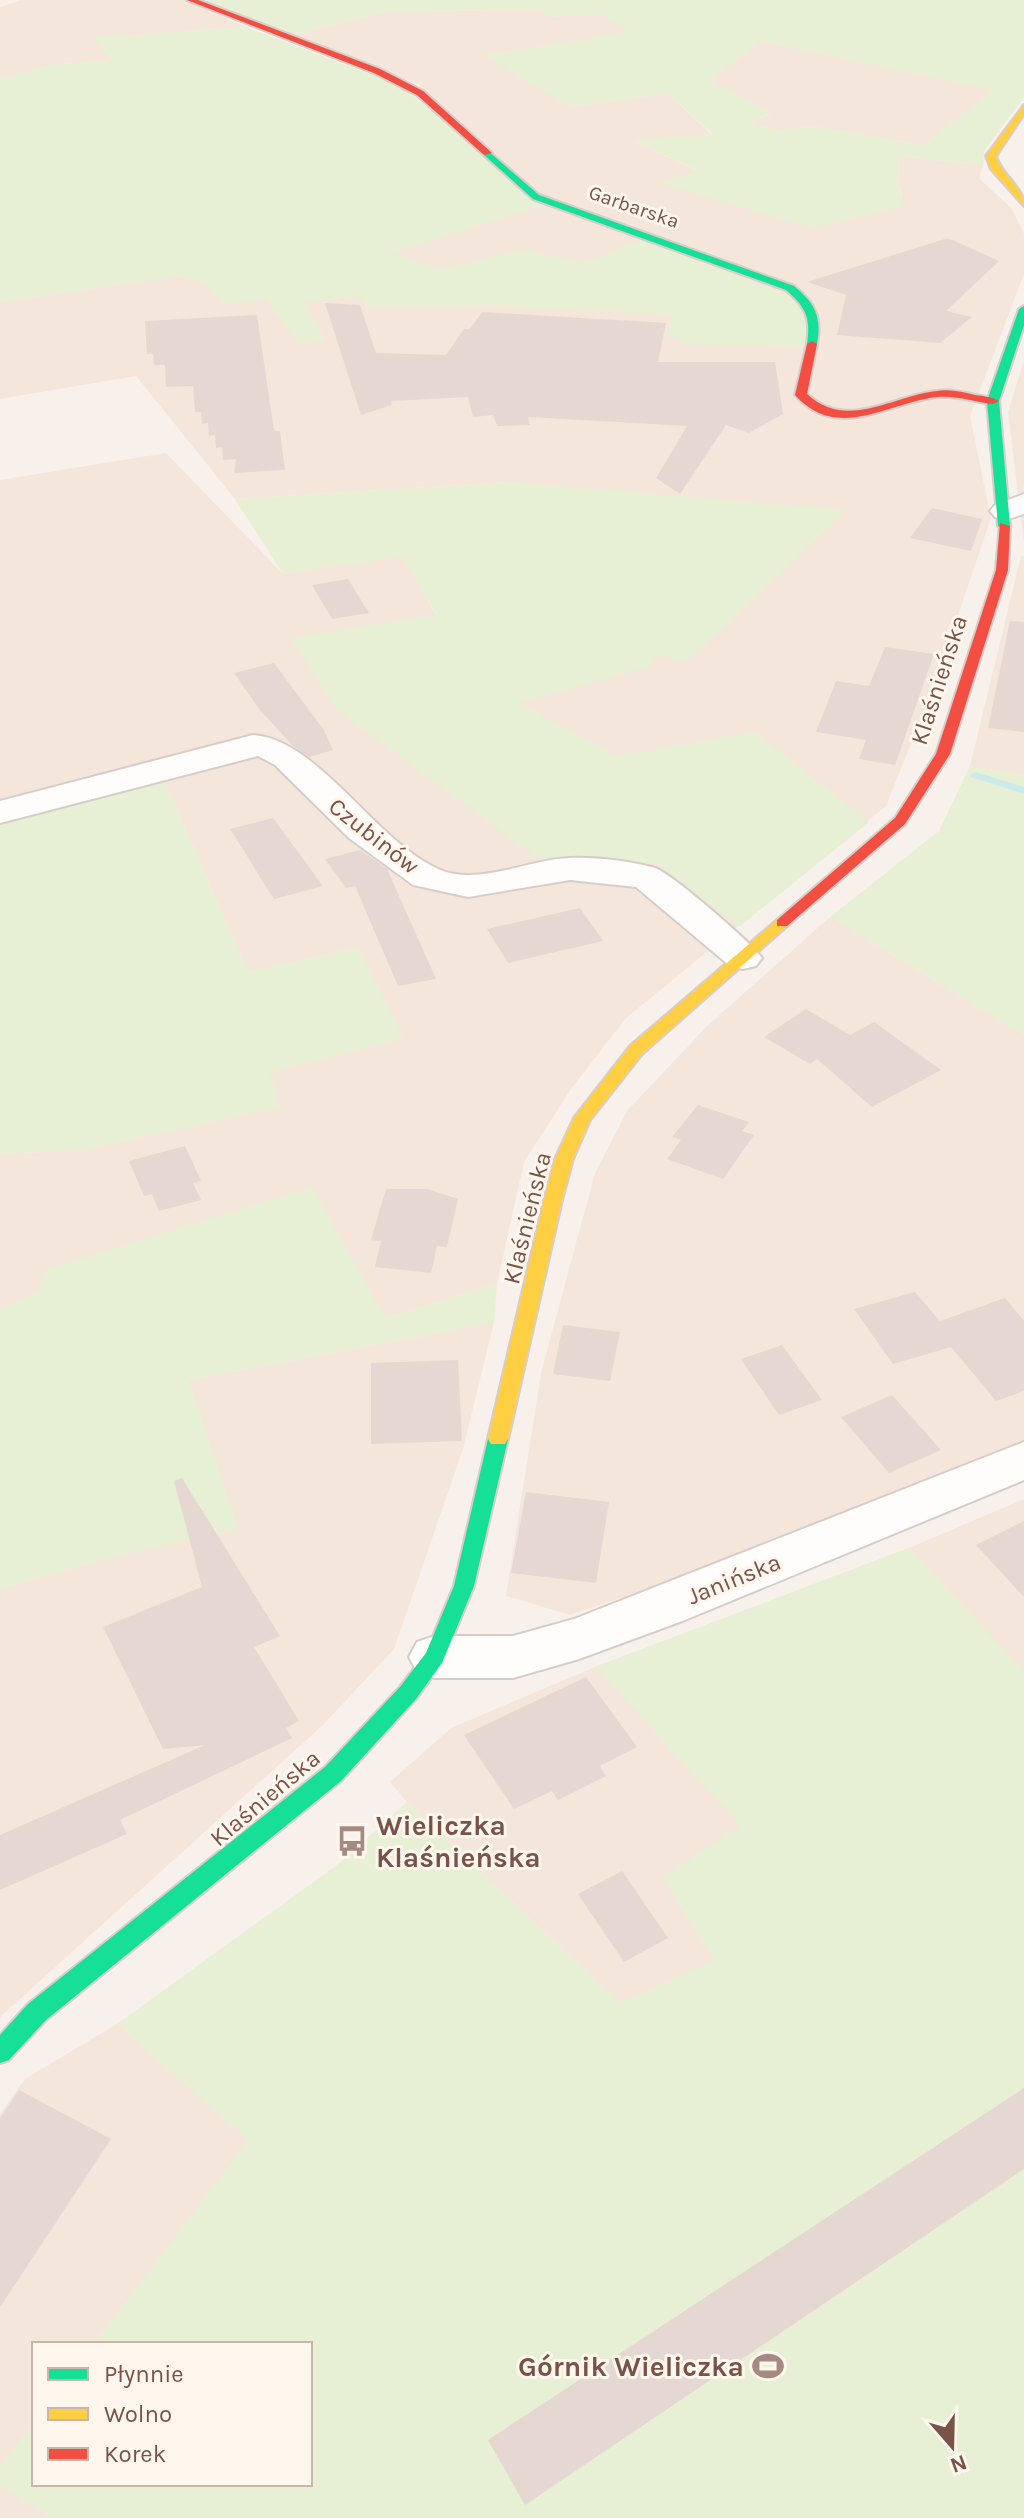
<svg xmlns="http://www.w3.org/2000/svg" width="1024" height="2518" font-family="Karla,sans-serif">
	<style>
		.residential { fill: #f4e6db }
		.green { fill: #e7efd4; fill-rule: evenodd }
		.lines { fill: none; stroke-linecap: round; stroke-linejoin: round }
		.stream { fill: #cbebea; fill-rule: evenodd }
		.building { fill: #e5d8d2 }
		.street-casing { stroke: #d7cdc8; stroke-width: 4 }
		.fast-casing { stroke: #d8cdc8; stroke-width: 4 }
		.slow-casing { stroke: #d8cdc8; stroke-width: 4 }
		.jam-casing { stroke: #d8cdc8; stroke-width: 4 }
		.street { fill: #fefdfc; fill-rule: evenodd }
		.fast { fill: #16e098; fill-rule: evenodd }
		.slow { fill: #ffcf43; fill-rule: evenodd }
		.jam { fill: #f24e42; fill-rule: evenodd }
		.labels { text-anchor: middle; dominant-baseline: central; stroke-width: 6; stroke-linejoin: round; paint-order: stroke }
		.far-street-label { font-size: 20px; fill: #7a5348; stroke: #fff6ed }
		.street-label { font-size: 24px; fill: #7a5348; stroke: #fff6ed }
		.near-poi-label { font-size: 28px; font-weight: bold; fill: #7a5348; stroke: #fff6ed; text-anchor: start }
	</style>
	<rect width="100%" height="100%" fill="#f8f1eb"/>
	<g class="residential">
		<polygon points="21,0 185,0 246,27 95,38 113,61 57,64 0,79 0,7"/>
		<polygon points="541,10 551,17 601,14 631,32 485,55 570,107 668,93 712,135 634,141 697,171 662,183 902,196 898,184 899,156 983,165 979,178 1012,209 1024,234 1024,274 970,416 991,518 933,689 886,806 626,1018 571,1089 524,1162 497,1284 385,1318 37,1293 0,1308 0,1154 83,1150 280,1107 269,1072 403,1038 358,948 248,972 165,782 0,817 0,480 166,453 283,574 402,556 437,616 336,708 585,491 512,482 235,499 136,376 0,399 0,302 179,276 206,283 390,252 431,96 420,85 293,35 388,11"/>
		<polygon points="761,41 994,90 924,145 809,126 781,131 750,123 770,114 709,81"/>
		<polygon points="1024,360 1024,542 1008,412"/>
		<polygon points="1021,556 1024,556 1024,775 970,766"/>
		<polygon points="830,917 1024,1035 1024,1442 739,1558 570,1615 506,1596 541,1373 595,1173 627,1111 707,1026"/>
		<polygon points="494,1322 463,1449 394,1649 323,1725 0,2017 0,1589 116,1556 189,1380"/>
		<polygon points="1024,1499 1024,2061 817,2189 407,1802 390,1782 451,1728 595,1667 909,1548"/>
		<polygon points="117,2024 249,2140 94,2344 34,2344 34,2423 0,2467 0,2114 25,2079"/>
		<polygon points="0,2485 52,2518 0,2518"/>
	</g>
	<g class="green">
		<path d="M204,0H1024V97L984,151L983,165L899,156L898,184L904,206L813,228L660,183L696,170L632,140L712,134L668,93L570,107L484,55L630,32L601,14L551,17L541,10L388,11L293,35ZM761,41L992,90H993L924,145L809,126L781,131L751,123L771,113L710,81Z"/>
		<polygon points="246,27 399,85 547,204 392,253 441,270 521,249 585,263 643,239 800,300 810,318 802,347 679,344 680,338 666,337 672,315 496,306 368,306 362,297 304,302 326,340 300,344 265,299 223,305 205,283 180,276 0,302 0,79 57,64 112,61 94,38"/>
		<polygon points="512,482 847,510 686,662 657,655 647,667 520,703 616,756 755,732 869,822 739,927 655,863 542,862 336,709 291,638 437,615 402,557 283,574 235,499"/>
		<polygon points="970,766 1024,775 1024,1035 830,917 939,831"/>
		<polygon points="165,782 248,972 358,948 404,1038 270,1072 281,1107 83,1150 0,1154 0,817"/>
		<polygon points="312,1187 385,1318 497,1284 494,1322 189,1380 239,1530 116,1556 0,1589 0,1308 37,1293 45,1270"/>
		<polygon points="909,1548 1024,1671 1024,2518 52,2518 0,2485 0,2467 34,2423 34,2484 310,2484 310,2344 94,2344 248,2140 117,2024 341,1862 407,1802 620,2003 714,1960 662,1877 741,1826 595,1667"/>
	</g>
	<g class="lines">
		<polygon class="stream" points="975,772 1024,787 1024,794 971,777 970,775"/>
	</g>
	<g class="building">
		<polygon points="948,238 999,261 946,311 972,317 940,343 837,335 846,295 807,282"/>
		<polygon points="325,303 360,305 376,353 446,355 464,329 470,329 482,312 666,323 658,362 775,362 783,414 749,433 726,425 680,494 656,478 687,426 528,417 530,425 497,426 493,415 473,417 468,397 391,401 392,405 361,415"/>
		<polygon points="257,315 274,431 280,431 285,470 234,473 236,459 223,460 222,447 216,448 215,435 209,436 208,423 202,424 201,412 195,412 193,386 166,387 165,365 154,365 153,354 147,354 145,321"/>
		<polygon points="932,508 982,519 971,551 910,538"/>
		<polygon points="348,579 369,613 332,619 312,585"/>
		<polygon points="1010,621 1024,622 1024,732 988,728"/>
		<polygon points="885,647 934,654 895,765 859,759 866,740 816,732 836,681 869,686"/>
		<polygon points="274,663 324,730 333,750 309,757 293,746 259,709 234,673"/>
		<polygon points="273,818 323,886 274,899 230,829"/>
		<polygon points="360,850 387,869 436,979 398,986 355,886 346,888 325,859"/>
		<polygon points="580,908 603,941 508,963 487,929"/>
		<polygon points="806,1009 850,1035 874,1022 941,1070 872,1107 817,1059 810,1064 764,1037"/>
		<polygon points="698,1105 749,1122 742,1131 754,1135 723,1179 667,1159 681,1140 672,1137"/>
		<polygon points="185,1146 201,1181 193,1183 201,1200 159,1211 152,1194 144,1196 129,1161"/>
		<polygon points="386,1189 427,1189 458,1199 447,1247 437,1246 431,1273 375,1267 381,1241 371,1240"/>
		<polygon points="915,1292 940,1321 1005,1298 1024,1321 1024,1391 996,1401 951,1347 893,1364 854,1309"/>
		<polygon points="563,1325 620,1332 610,1381 553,1374"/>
		<polygon points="782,1345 822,1400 779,1415 741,1359"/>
		<polygon points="458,1360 462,1441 371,1444 371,1363"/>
		<polygon points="892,1395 941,1450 889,1473 841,1417"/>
		<polygon points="182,1478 280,1636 254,1647 299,1721 286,1728 292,1738 120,1820 127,1834 0,1890 0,1835 205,1745 163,1749 103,1627 202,1587 174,1481"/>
		<polygon points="526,1492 609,1502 596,1583 511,1573"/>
		<polygon points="1024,1521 1024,1597 976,1545"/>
		<polygon points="586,1677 637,1747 600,1766 606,1776 558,1800 552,1791 514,1809 464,1735"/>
		<polygon points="622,1871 668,1938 624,1962 578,1894"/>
		<polygon points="1024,2088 1024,2169 525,2505 488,2440"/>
		<polygon points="19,2090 111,2139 0,2307 0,2118"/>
	</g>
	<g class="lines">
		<defs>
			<g id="street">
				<polygon points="1024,494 1024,514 1005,520 995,517 990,511 995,505"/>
				<path d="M253,735C319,740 374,840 438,869C479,887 528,859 570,858C595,857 631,861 655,868C671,873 752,943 762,958L756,966L743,969L730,966L636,887L570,880L468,897L413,885L349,838L275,765L258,756L0,823V801Z"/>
				<polygon points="1024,1442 1024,1480 685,1620 579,1659 513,1678 435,1678 417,1672 409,1657 417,1642 435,1636 513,1636 574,1619"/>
			</g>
			<g id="fast">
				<path d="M487,150L539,195L794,286C815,303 822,317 817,344L812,347L807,344C811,318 806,307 786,290L533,199L484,155Z"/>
				<polygon points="1024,306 1024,325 999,401 1010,526 1004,530 998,526 987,401 1019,309"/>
				<polygon points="498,1432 505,1434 508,1439 474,1586 442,1663 416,1699 341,1781 46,2020 9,2060 0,2063 0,2035 28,2004 325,1767 400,1687 426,1653 454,1586 488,1439 491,1434"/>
			</g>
			<g id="slow">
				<path d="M1024,105V114L996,156C1001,175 1024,187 1024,206L991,169L986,156Z"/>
				<polygon points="782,918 787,920 787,926 642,1054 590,1120 573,1159 562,1200 508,1439 505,1444 491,1444 488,1439 544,1200 555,1159 574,1118 630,1046 777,920"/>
			</g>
			<g id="jam">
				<polygon points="187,0 198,0 380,69 423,91 492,153 484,155 417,95 374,73"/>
				<path d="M812,341L817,344L807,394C847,431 891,396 937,391C950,389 963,392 975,395C983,396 992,397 999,401L993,404C975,402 956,395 937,397C887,403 837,442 795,395L807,344Z"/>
				<polygon points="1000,523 1010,526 1008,570 950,754 905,824 787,926 777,926 777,920 895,818 936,754 996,570"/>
			</g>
		</defs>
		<use href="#street" class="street-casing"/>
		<use href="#fast" class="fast-casing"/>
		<use href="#slow" class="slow-casing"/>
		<use href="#jam" class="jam-casing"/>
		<use href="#street" class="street"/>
		<use href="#fast" class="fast"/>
		<use href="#slow" class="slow"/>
		<use href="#jam" class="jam"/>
	</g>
	<defs>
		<symbol id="bus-bare" viewBox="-9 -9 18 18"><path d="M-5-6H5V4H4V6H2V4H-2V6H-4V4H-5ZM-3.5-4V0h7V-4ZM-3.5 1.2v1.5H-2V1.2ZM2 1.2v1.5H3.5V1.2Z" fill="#a68a81" stroke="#fff6ed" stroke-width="2.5" paint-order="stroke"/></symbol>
		<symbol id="stadium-bare" viewBox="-9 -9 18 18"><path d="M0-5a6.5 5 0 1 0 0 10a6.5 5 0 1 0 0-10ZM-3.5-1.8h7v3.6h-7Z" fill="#a68a81" stroke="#fff6ed" stroke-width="2.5" paint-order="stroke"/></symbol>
	</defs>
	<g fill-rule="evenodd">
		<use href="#bus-bare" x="330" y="1819" width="44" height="44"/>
		<use href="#stadium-bare" x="746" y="2344" width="44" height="44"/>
	</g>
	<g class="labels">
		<g class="far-street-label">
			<text transform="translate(634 207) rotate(19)">Garbarska</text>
		</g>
		<g class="street-label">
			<text transform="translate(939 680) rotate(-72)">Klaśnieńska</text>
			<text transform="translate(374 836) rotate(38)">Czubinów</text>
			<text transform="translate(527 1218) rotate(-76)">Klaśnieńska</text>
			<text transform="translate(734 1579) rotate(-22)">Janińska</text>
			<text transform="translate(265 1798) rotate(-40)">Klaśnieńska</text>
		</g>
		<g class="near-poi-label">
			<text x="376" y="1825">Wieliczka<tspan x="376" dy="32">Klaśnieńska</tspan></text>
			<text x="744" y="2366" text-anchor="end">Górnik Wieliczka</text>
		</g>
	</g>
	<rect x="32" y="2342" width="280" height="144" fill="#fff6ed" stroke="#cab5ab" stroke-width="2"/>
	<rect x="48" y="2368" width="40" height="12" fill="#16e098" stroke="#cab5ab" stroke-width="2"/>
	<text x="104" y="2382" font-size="24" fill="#7a5348">Płynnie</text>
	<rect x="48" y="2408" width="40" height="12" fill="#ffcf43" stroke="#cab5ab" stroke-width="2"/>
	<text x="104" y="2422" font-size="24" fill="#7a5348">Wolno</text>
	<rect x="48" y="2448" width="40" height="12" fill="#f24e42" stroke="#cab5ab" stroke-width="2"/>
	<text x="104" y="2462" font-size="24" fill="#7a5348">Korek</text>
	<g transform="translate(952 2446) rotate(160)" stroke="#fff6ed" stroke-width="6" paint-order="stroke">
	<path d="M0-6L14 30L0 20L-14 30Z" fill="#7a5348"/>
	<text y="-12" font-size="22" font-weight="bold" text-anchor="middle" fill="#7a5348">N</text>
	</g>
</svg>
